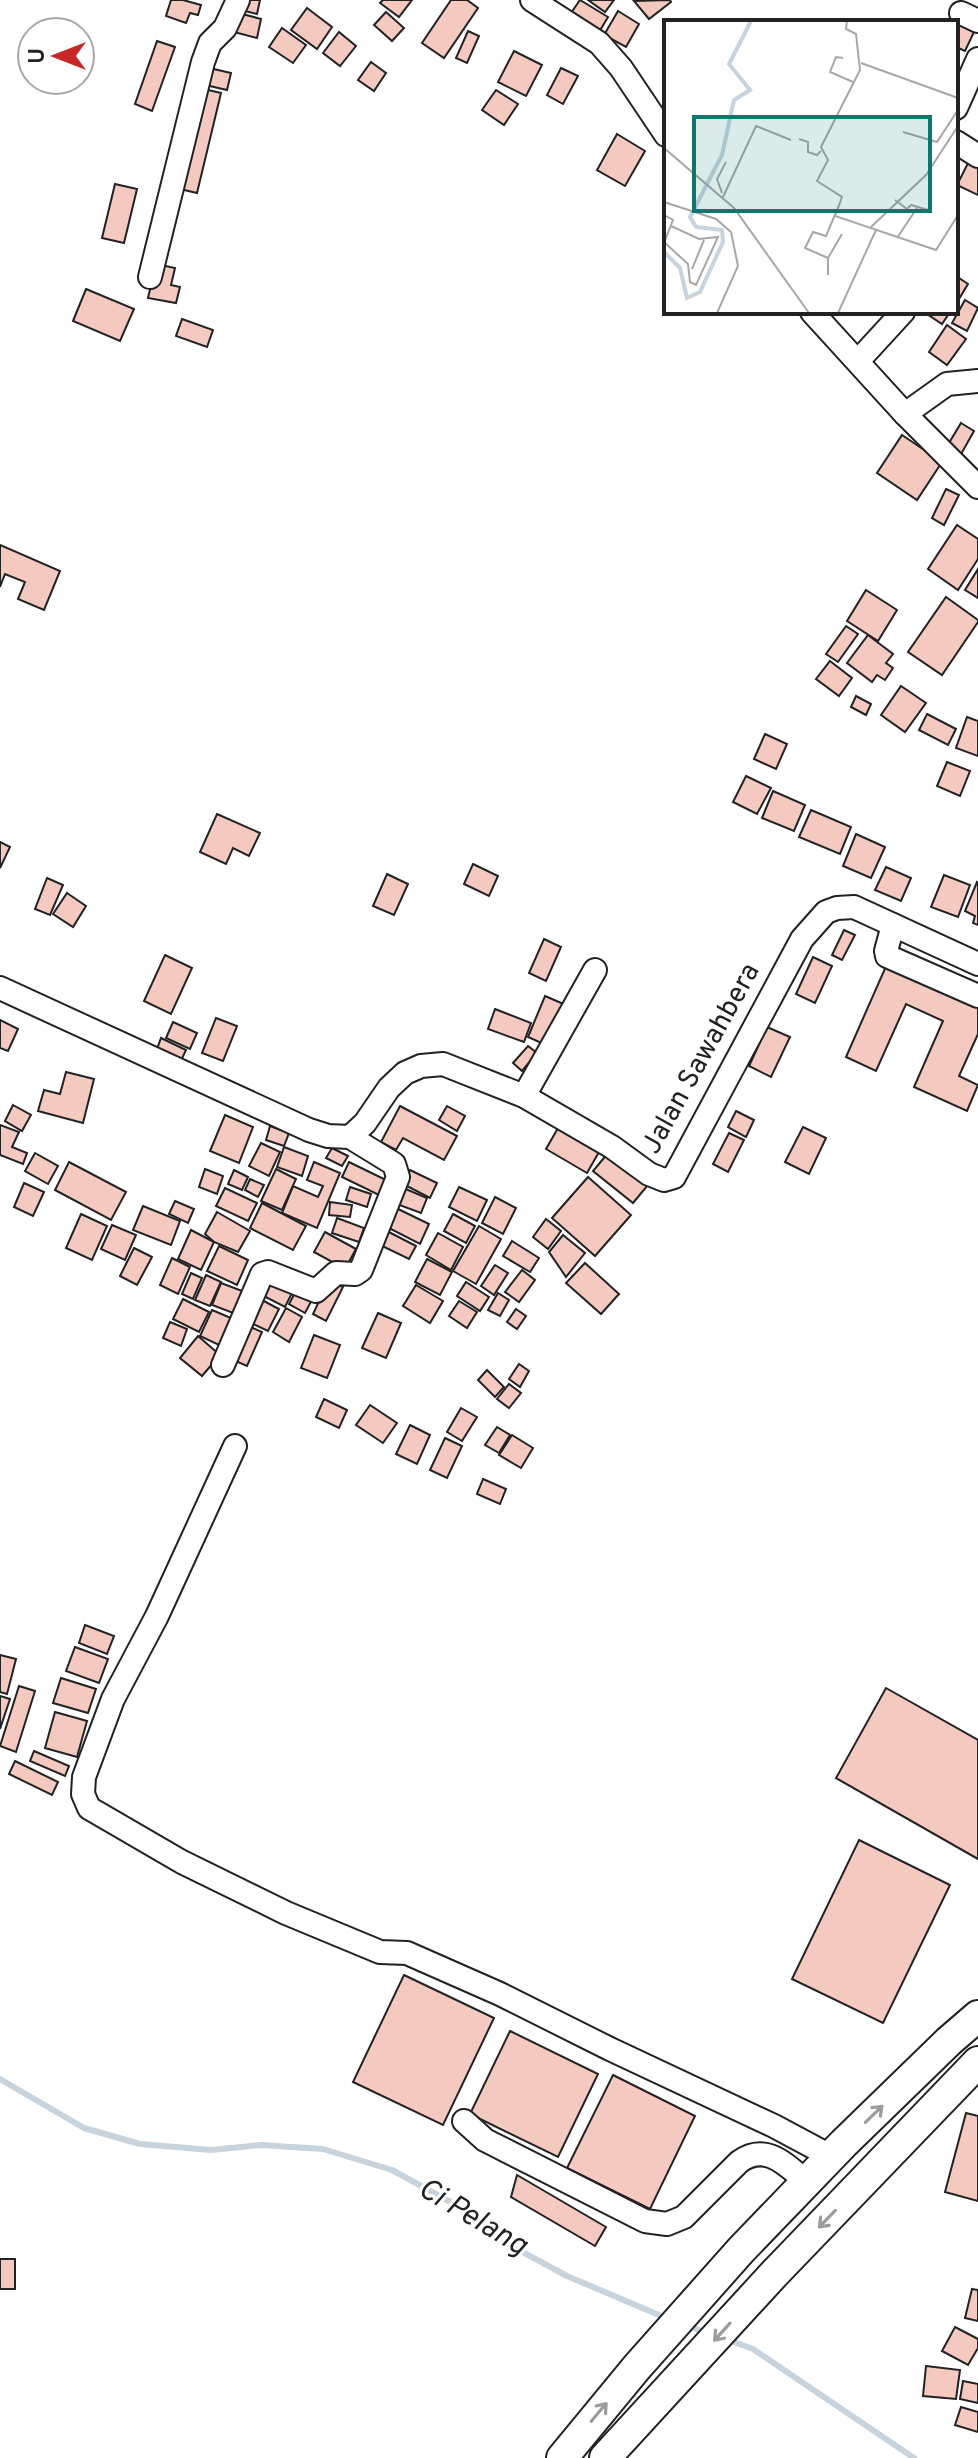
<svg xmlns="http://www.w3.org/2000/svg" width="978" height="2458" font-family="Overpass,sans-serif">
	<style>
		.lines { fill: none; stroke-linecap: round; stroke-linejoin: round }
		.stream { stroke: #c7d3dd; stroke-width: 6 }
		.building { fill: #f3c9c0; stroke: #222; stroke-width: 2 }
		.minor-casing { stroke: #222; stroke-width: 26 }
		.major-casing { stroke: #222; stroke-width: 34 }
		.minor { stroke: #fff; stroke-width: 22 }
		.major { stroke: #fff; stroke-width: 30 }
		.oneway { stroke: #9c9c9c }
		.labels { text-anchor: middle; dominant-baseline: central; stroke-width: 6; stroke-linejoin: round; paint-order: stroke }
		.street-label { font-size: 28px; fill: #222; stroke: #fff }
		.water-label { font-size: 30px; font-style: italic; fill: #222; stroke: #fff }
		.inset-river { fill: none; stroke: #c7d3dd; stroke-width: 4 }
		.inset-road { fill: none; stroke: #a7a7a7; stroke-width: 2 }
		.view { fill: #0f766e; fill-opacity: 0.15; stroke: #0f766e; stroke-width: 4 }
		.inset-edge { fill: none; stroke: #222; stroke-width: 4 }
	</style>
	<rect width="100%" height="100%" fill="#fff"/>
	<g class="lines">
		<g class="stream">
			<polyline points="0,2079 84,2128 140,2144 211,2150 261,2145 323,2149 392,2170 454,2204 506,2243 567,2276 666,2318"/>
			<polyline points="684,2325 708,2333"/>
			<polyline points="726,2339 753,2349 914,2458"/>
		</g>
	</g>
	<g class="building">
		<polygon points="171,0 183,0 201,5 198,15 190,13 186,23 166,16"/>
		<polygon points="248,0 260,0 257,14 245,11"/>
		<polygon points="383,0 412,0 399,17 380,3"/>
		<polygon points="451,0 467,0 478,8 444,58 422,43"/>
		<polygon points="580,0 608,17 599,32 571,13"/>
		<polygon points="588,0 614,0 605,12"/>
		<polygon points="670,0 671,2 649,19 634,1"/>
		<polygon points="307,8 332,27 317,49 291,30"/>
		<polygon points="618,11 639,24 626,47 604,35"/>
		<polygon points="235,12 261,19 257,38 230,31"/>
		<polygon points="386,12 404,28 392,41 374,25"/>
		<polygon points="956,23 974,32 965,51 956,47"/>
		<polygon points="282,28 306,45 293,63 269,47"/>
		<polygon points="468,31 479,36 467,63 456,58"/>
		<polygon points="339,32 356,46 340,66 323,53"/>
		<polygon points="157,41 175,47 152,111 135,104"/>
		<polygon points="514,51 542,65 526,96 498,82"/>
		<polygon points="371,62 386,73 374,91 358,80"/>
		<polygon points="205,67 231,73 227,90 201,84"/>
		<polygon points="561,68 578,76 563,104 547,95"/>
		<polygon points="204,89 221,93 197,193 180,189"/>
		<polygon points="496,90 518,104 504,125 482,110"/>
		<polygon points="617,134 645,151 625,186 597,170"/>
		<polygon points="968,163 978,168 978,195 957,185"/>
		<polygon points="115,184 137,189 124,243 102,238"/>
		<polygon points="156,264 175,268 171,285 180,287 176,303 148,298"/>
		<polygon points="956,276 968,284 959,299 956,297"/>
		<polygon points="86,289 134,309 120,341 73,321"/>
		<polygon points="965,300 978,308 967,331 952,323"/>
		<polygon points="924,312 950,312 942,324"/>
		<polygon points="182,319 213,330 207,347 176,336"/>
		<polygon points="947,325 966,339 947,365 929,352"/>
		<polygon points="961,423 974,431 960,456 946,448"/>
		<polygon points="902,435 942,462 917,500 877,473"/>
		<polygon points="946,489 959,495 944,525 932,518"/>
		<polygon points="957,525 978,539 978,559 958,590 928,569"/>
		<polygon points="0,545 60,571 44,610 18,599 25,582 5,574 0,587"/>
		<polygon points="978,569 978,598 965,590"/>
		<polygon points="866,590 897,610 878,641 847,621"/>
		<polygon points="946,597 978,620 978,622 942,675 908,652"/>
		<polygon points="846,626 858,634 838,662 826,654"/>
		<polygon points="868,635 893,654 886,663 893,668 885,680 877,675 872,682 847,663"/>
		<polygon points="830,661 852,678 839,696 816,679"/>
		<polygon points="901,686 926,703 905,732 881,715"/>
		<polygon points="856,696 871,704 866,715 851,707"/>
		<polygon points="927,714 956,729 948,745 919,730"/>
		<polygon points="967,717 978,721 978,756 956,748"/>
		<polygon points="765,734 787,744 776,769 754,759"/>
		<polygon points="947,762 970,771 960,796 937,786"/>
		<polygon points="746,776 771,788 757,814 733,802"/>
		<polygon points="773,791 805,805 794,831 762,818"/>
		<polygon points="811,810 851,827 840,854 799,837"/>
		<polygon points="217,814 260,833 249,856 233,848 226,864 200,852"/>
		<polygon points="856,834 885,847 871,878 843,866"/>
		<polygon points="0,842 10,847 0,868"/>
		<polygon points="473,864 498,876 489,896 464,884"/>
		<polygon points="886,867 911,878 901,901 875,890"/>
		<polygon points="387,874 408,884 394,915 373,906"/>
		<polygon points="944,875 970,885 958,917 931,907"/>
		<polygon points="47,878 63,885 50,915 35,909"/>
		<polygon points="977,882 978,883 978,925 973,923 975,916 965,911"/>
		<polygon points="67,893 86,906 73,927 53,914"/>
		<polygon points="844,930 855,935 842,960 832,955"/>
		<polygon points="544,939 561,947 546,981 529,973"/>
		<polygon points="165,955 192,968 171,1014 144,1001"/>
		<polygon points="813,957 832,966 815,1003 796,994"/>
		<polygon points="887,964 978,1004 978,1034 959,1076 978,1085 967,1111 914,1087 943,1021 906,1004 876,1071 846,1057"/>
		<polygon points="545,996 566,1005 548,1046 528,1037"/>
		<polygon points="495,1009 531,1023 524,1042 488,1029"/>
		<polygon points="216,1018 237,1026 223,1061 202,1053"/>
		<polygon points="0,1020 18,1029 8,1051 0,1048"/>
		<polygon points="173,1022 197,1033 190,1049 166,1038"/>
		<polygon points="767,1027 790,1037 771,1077 749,1066"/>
		<polygon points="161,1038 186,1050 179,1065 157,1049"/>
		<polygon points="528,1046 537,1053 522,1071 513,1063"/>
		<polygon points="66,1072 94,1079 83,1123 38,1111 44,1090 60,1094"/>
		<polygon points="13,1105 31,1115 22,1131 5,1121"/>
		<polygon points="400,1106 457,1136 444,1160 403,1138 396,1150 381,1142"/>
		<polygon points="447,1106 465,1116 457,1131 439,1120"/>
		<polygon points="736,1111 754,1120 746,1137 728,1127"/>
		<polygon points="225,1115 253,1127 239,1163 210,1151"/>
		<polygon points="0,1125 19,1132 12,1147 27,1153 23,1164 0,1155"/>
		<polygon points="270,1126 289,1133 284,1146 266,1140"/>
		<polygon points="803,1127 826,1138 809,1174 785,1162"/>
		<polygon points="558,1128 599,1152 587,1173 546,1149"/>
		<polygon points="729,1133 744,1140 728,1172 713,1164"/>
		<polygon points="261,1143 280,1152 269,1176 249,1166"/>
		<polygon points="284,1147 308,1156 302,1176 277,1167"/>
		<polygon points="332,1148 348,1156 342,1166 326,1158"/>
		<polygon points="35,1153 58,1166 48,1184 25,1171"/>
		<polygon points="608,1153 648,1185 633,1203 593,1171"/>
		<polygon points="69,1162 126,1192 111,1220 55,1190"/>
		<polygon points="314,1162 340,1173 317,1228 282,1213 293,1186 318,1197 323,1186 307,1180"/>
		<polygon points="349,1162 388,1181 381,1196 342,1177"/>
		<polygon points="205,1169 223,1176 217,1194 199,1187"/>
		<polygon points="276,1169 296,1179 282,1210 261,1201"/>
		<polygon points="234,1170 248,1177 242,1190 228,1184"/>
		<polygon points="410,1170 437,1183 430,1198 403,1184"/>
		<polygon points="588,1177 631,1215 595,1256 552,1218"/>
		<polygon points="250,1179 264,1185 258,1197 245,1190"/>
		<polygon points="24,1183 44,1192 33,1216 14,1207"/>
		<polygon points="350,1187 371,1194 367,1207 346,1200"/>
		<polygon points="401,1187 427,1198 421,1213 394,1203"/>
		<polygon points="459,1187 487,1200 477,1221 449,1207"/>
		<polygon points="225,1188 257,1203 248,1221 216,1206"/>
		<polygon points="495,1197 516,1208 503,1234 482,1223"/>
		<polygon points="175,1201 194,1209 188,1223 169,1214"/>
		<polygon points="330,1202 352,1205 350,1217 329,1215"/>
		<polygon points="262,1203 306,1226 293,1250 250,1228"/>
		<polygon points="143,1206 180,1221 171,1245 133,1230"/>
		<polygon points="392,1206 429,1224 420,1244 383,1225"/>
		<polygon points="217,1212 250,1231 238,1252 214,1242 205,1234"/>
		<polygon points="81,1214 107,1226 92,1260 66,1248"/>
		<polygon points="453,1214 475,1226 466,1243 444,1231"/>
		<polygon points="337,1218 364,1228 359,1242 332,1233"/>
		<polygon points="546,1219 561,1231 548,1249 533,1237"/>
		<polygon points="112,1225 136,1235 125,1260 101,1249"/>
		<polygon points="479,1226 501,1239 476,1284 453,1271"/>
		<polygon points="383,1229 416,1246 409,1259 376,1243"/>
		<polygon points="191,1230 214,1242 201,1270 178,1259"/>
		<polygon points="325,1232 356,1249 345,1269 314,1252"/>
		<polygon points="438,1233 463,1247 451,1270 426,1255"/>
		<polygon points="563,1235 585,1253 566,1277 549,1252"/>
		<polygon points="512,1241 539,1258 530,1272 503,1256"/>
		<polygon points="219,1246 248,1260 237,1285 207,1271"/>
		<polygon points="134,1248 152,1257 137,1285 120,1276"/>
		<polygon points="172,1258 190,1267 178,1294 160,1285"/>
		<polygon points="427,1259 452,1272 440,1295 415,1282"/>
		<polygon points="585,1263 619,1294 601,1314 566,1283"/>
		<polygon points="495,1265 508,1273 494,1295 481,1286"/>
		<polygon points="522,1270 535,1280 519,1302 505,1292"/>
		<polygon points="191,1273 202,1278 193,1299 182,1294"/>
		<polygon points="265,1274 294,1289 285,1307 256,1292"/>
		<polygon points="206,1275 221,1282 210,1306 195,1300"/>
		<polygon points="329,1280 343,1287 326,1321 313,1314"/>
		<polygon points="466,1282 489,1297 480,1311 457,1296"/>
		<polygon points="221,1283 245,1292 236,1314 212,1305"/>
		<polygon points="416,1285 443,1301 430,1323 403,1306"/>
		<polygon points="297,1289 313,1298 305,1313 289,1304"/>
		<polygon points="498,1293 509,1300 500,1316 488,1310"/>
		<polygon points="258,1298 279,1309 268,1331 247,1321"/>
		<polygon points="183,1299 209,1312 199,1332 173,1319"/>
		<polygon points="459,1301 477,1312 467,1328 449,1316"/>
		<polygon points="286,1308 302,1317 289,1342 273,1332"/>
		<polygon points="516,1309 526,1316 517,1329 507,1322"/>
		<polygon points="212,1310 231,1318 219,1345 200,1336"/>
		<polygon points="378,1313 401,1323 386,1358 362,1348"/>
		<polygon points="170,1322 187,1329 181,1346 163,1338"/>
		<polygon points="246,1325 262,1332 247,1366 231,1359"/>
		<polygon points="314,1335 340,1345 327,1378 301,1368"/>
		<polygon points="198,1336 220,1355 202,1376 180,1358"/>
		<polygon points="519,1364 529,1371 520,1387 509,1379"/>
		<polygon points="487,1370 504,1387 495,1397 478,1380"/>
		<polygon points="509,1384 521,1393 509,1408 497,1399"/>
		<polygon points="324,1399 347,1410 339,1428 316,1417"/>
		<polygon points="370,1405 397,1423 383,1443 356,1425"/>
		<polygon points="461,1408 477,1417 462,1441 447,1432"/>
		<polygon points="410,1425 430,1435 417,1464 396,1454"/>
		<polygon points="497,1427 510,1435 499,1453 485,1445"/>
		<polygon points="512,1435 533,1448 521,1468 499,1455"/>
		<polygon points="445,1438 462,1446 447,1478 430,1470"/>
		<polygon points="483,1479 506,1489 500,1504 477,1494"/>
		<polygon points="85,1625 114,1636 107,1654 79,1643"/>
		<polygon points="75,1647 108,1659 99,1683 66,1671"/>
		<polygon points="0,1655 16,1659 7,1694 0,1692"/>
		<polygon points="61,1678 96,1689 88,1713 53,1703"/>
		<polygon points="19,1686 35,1691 16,1752 0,1746"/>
		<polygon points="886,1688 978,1740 978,1859 836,1778"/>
		<polygon points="0,1696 10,1699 0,1729"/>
		<polygon points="55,1712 87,1721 77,1757 45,1748"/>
		<polygon points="34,1751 69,1766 65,1776 30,1761"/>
		<polygon points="15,1761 58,1782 52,1795 9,1774"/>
		<polygon points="859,1840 950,1885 883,2023 792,1979"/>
		<polygon points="404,1975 494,2018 443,2125 353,2082"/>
		<polygon points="510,2031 598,2074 558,2157 470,2114"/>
		<polygon points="613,2075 695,2116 650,2209 567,2168"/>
		<polygon points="966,2113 978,2116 978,2201 945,2192"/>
		<polygon points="517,2175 606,2227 595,2246 511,2197"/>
		<rect x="0" y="2259" width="15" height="30"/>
		<polygon points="972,2289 978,2290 978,2321 965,2318"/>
		<polygon points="955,2327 978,2339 978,2348 968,2365 942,2351"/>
		<polygon points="926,2366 960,2370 956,2399 923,2396"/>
		<polygon points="963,2381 978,2384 978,2403 960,2399"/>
		<polygon points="961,2407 978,2412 978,2432 955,2425"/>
	</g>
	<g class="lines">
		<defs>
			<g id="minor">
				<polyline points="532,0 599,43 621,68 666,135"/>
				<polyline points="961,13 978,21"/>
				<polyline points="956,108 978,59"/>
				<polyline points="956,142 978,156"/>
				<polyline points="150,277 203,62 210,43 225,28 238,0"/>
				<polyline points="812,312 905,414 978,487"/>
				<polyline points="858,361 903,312"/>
				<polyline points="905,414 947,384 978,381"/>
				<polyline points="893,925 886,951 887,956 978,996"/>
				<polyline points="0,988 309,1130 328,1136 350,1137 365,1123 389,1088 405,1073 421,1066 443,1064 524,1096 612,1147 649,1174 664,1180 674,1177 802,939 826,912 837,908 854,907 978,964"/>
				<polyline points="524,1096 595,970"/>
				<polyline points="223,1365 262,1274 268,1272 316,1291 336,1273 355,1274 361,1270 398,1177 394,1164 350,1137"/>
				<polyline points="235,1446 157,1616 113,1699 84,1777 83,1794 89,1808 182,1862 286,1913 380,1952 407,1953 500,1994 610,2049 774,2126 832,2157"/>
				<path d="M464,2121L485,2140L645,2221L667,2224L684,2217L739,2162C766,2142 786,2165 807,2182"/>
			</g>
			<g id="major">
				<polyline points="562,2458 637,2367 741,2250 844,2143 949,2041 978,2016"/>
				<polyline points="605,2458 774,2274 978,2062"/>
			</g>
		</defs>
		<use href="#minor" class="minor-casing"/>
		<use href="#major" class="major-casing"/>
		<use href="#minor" class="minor"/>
		<use href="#major" class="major"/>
	</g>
	<defs><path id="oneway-shaft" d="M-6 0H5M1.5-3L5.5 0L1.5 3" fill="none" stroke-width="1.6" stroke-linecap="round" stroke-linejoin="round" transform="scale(2)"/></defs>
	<g class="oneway">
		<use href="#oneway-shaft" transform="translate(874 2114) rotate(-44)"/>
		<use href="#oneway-shaft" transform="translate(827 2219) rotate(134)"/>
		<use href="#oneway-shaft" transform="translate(722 2332) rotate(132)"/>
		<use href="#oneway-shaft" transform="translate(599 2412) rotate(-50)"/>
	</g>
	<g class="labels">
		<g class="street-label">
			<text transform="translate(702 1059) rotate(-61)">Jalan Sawahbera</text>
		</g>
		<g class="water-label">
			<text transform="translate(472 2218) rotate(31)">Ci Pelang</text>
		</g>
	</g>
	<g transform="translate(664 20)">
		<rect width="294" height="294" fill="#fff"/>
		<path class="inset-river" d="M0,232L16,248L23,278L36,272L59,222L58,210L32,207L26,197L58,135L70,80L86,70L65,44L87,1"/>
		<path class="inset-road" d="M183,1L182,9L192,14L196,50L157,127L164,140L153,161L178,177L171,196L272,230L294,195M179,38L172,37L166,52L189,62M197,43L294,78M239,112L273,122L294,90M135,119L144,122V132L153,135L157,131M0,128L70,188L145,293M58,173L53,159L62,142M59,177L92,106L127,120M231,180L243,189L247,185L264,190M0,182L52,199L67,212L74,246L53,293M0,195L9,200L0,223M207,207L262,155L294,106M233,218L253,188M1,223L24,244L26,262L32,265L54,217L35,219L7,206M164,238L141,228L149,212L162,216L176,183M28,249L40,220M164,255V238L178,214M174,293L212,210"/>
		<path class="view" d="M30,97H266V191H30Z"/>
		<rect width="294" height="294" class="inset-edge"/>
	</g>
	<g transform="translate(56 56) rotate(270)"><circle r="38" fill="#ffffff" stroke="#a7a7a7" stroke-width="2"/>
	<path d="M0-6L14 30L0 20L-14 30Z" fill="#c62828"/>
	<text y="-12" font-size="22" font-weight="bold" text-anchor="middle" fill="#222222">U</text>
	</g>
</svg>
